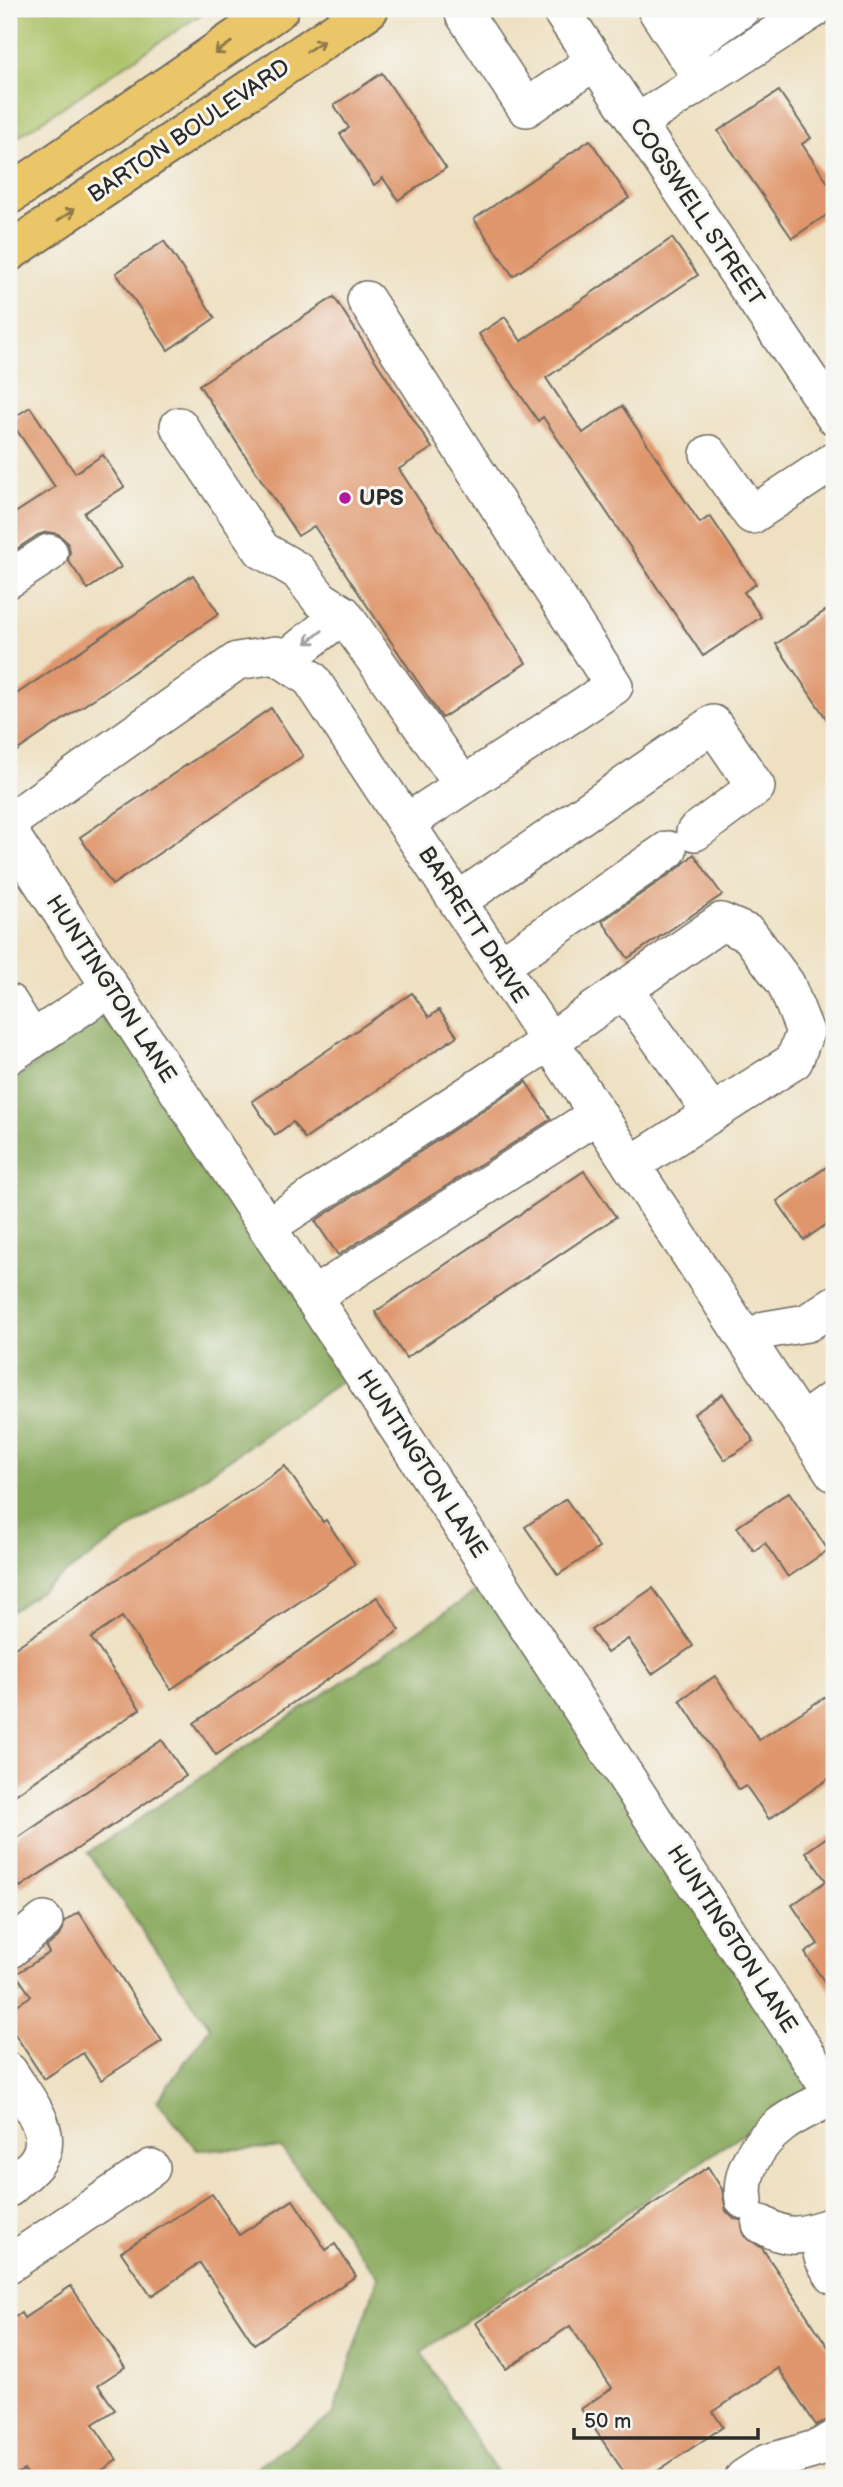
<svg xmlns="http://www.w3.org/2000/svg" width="843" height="2487" font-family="'Balsamiq Sans',sans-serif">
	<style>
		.green { fill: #abc267; stroke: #6b7649; stroke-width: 2 }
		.forest { fill: #88a85c; stroke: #5a6a44; stroke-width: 2 }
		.building { fill: #df966c }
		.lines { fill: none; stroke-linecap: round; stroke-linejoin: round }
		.minor-casing { stroke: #6f6a60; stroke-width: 40 }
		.major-casing { stroke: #6f6a60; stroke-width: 42 }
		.minor { stroke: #fff; stroke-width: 37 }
		.major { stroke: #ebc669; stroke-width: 38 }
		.oneway { stroke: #8b784a }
		.oneway2 { stroke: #a0a0a0 }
		.poi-dot { fill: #b5179e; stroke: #f6f6f2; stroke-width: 2.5 }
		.labels { text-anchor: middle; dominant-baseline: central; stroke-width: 6; stroke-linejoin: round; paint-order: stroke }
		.street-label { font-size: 23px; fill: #2b2b2b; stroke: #f6f6f2 }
		.poi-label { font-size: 23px; font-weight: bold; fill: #2b2b2b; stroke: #f6f6f2; text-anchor: start }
	</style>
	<rect width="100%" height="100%" fill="#f6f6f2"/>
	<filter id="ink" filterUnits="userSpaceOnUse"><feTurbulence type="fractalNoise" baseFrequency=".0143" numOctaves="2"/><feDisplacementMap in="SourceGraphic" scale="14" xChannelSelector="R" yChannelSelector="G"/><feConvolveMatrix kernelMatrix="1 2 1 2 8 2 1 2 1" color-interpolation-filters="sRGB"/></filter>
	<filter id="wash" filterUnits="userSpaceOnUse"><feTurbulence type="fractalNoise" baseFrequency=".00686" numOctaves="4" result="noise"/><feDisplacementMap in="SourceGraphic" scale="28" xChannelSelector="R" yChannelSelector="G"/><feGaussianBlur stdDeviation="1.57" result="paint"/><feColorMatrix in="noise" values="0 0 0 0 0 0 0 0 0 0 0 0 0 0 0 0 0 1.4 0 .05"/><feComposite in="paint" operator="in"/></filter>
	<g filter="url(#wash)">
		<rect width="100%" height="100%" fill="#eee0c1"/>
		<polygon class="green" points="9,9 209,9 9,143"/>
		<g class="forest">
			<polygon points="109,1009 349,1376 9,1613 9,1084"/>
			<polygon points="486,1585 813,2086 421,2352 500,2478 240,2478 333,2415 378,2277 281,2148 197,2150 157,2101 210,2027 88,1853"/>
		</g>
		<g id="blocks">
			<g class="building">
				<polygon points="382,73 446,168 398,200 383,178 374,185 340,134 349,128 334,105"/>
				<polygon points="779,91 811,138 802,144 834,192 834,210 792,238 718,131"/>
				<polygon points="590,140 629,198 513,276 474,219"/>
				<polygon points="672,238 698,275 546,378 583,433 622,406 700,523 710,516 756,584 744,592 761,617 703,656 543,417 538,421 479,334 505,317 521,341"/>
				<polygon points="164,241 215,318 168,350 116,273"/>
				<polygon points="334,297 432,448 399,469 526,663 442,718 314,526 298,536 199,385"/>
				<polygon points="30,407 75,473 103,455 124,487 84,513 121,567 88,589 68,560 70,551 67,542 58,534 47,532 38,535 9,554 9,517 55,487 10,420"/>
				<polygon points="193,575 219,614 9,756 9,699"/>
				<polygon points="834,605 834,730 776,644"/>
				<polygon points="271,708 303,756 112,885 80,837"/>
				<polygon points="694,854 722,895 628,958 602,921 680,867"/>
				<polygon points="412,993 429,1017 439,1010 457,1036 305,1139 293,1122 275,1135 252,1101"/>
				<polygon points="526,1082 551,1119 338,1255 315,1221"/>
				<polygon points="834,1162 834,1219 804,1240 777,1201"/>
				<polygon points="584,1171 616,1217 406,1358 375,1312"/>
				<polygon points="723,1394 754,1441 725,1460 694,1414"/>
				<polygon points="285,1466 323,1522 326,1520 355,1564 171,1689 122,1617 91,1638 140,1709 9,1799 9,1652"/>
				<polygon points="789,1492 828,1550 788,1577 765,1543 754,1551 737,1527"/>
				<polygon points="566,1499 599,1548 558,1575 525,1527"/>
				<polygon points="653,1588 693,1646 652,1674 628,1639 607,1653 591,1630"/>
				<polygon points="377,1597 400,1630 216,1755 194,1723"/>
				<polygon points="715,1676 759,1740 834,1691 834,1775 769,1819 746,1786 739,1790 680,1700"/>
				<polygon points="162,1740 186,1776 20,1887 9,1871 9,1844"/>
				<polygon points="834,1832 834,1996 805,1953 818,1944 792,1905 826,1881 806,1852"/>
				<polygon points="79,1912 162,2041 101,2080 83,2053 44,2079 9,2025 9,2010 31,1996 16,1974 49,1953 46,1947 58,1937 63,1929 64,1922"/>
				<polygon points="708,2167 722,2189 726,2211 734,2219 741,2220 744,2236 762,2248 834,2356 834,2418 816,2425 778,2368 713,2412 723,2427 647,2478 628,2478 581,2409 612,2388 570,2326 506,2369 476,2323"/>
				<polygon points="212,2194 239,2235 293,2200 326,2250 335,2244 356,2276 254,2344 200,2263 151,2296 121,2252"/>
				<polygon points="71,2286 125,2367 98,2385 115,2410 93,2424 117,2460 91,2478 29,2478 24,2470 9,2478 9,2321 21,2313 24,2318"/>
			</g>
		</g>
	</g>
	<g filter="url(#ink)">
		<use href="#blocks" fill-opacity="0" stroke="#6f6a60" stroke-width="2"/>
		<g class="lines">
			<defs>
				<g id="minor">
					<polyline points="560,9 834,416"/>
					<polyline points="656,9 703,80"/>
					<polyline points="464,14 526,108 595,61"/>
					<polyline points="669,29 697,9"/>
					<polyline points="683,50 741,9"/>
					<polyline points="637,123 814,9"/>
					<polyline points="366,300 614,686 406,823"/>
					<polyline points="179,426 262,550 298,571 320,599 343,614 463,785"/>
					<polyline points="709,454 752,515 834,461"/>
					<polyline points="9,579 49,553"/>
					<polyline points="284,661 343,614"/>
					<polyline points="9,822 237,661 276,655 311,679 834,1473"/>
					<polyline points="9,832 834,2096"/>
					<polyline points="458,901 713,724 756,787 695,832"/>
					<polyline points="500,966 668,850"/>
					<polyline points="624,989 712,1113"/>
					<polyline points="9,1003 32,1040"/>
					<polyline points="9,1055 110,988"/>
					<polyline points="267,1227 550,1041 721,922 749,934 786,984 805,1032 794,1061 631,1165"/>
					<polyline points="312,1297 598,1114"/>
					<polyline points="748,1342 765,1330 807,1323 834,1305"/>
					<polyline points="801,1423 834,1399"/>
					<polyline points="9,1950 44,1921"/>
					<path d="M9,2072C23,2095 58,2133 37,2161C30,2171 18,2179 9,2188"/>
					<path d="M744,2200C739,2172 758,2142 781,2125C796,2113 817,2105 834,2096"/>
					<path d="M761,2224C791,2242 802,2235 833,2226"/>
					<path d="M834,2226C816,2247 819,2254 834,2276"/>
					<polyline points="9,2264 151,2168"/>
					<polyline points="744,2478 767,2463 819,2448 834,2439"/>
				</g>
				<g id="major">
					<polyline points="9,195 279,9"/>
					<polyline points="9,252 369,9"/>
				</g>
			</defs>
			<use href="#minor" class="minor-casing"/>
			<use href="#major" class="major-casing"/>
			<use href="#minor" class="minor"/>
			<use href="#major" class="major"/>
		</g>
		<defs><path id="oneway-shaft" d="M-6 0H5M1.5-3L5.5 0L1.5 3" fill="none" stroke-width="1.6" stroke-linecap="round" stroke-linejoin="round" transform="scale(1.75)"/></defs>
		<g class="oneway">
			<use href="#oneway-shaft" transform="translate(315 46) rotate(-34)"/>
			<use href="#oneway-shaft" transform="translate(223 48) rotate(145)"/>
			<use href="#oneway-shaft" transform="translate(66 215) rotate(-34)"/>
		</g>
		<use class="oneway2" href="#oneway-shaft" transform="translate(314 637) rotate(142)"/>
	</g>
	<circle class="poi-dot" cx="345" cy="498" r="7"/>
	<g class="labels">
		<g class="street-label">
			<text transform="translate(189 131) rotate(-34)">BARTON BOULEVARD</text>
			<text transform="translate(697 212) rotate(56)">COGSWELL STREET</text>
			<text transform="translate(473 925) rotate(57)">BARRETT DRIVE</text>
			<text transform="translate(111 989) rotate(57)">HUNTINGTON LANE</text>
			<text transform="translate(422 1464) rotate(57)">HUNTINGTON LANE</text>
			<text transform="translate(732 1939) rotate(57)">HUNTINGTON LANE</text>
		</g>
		<g class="poi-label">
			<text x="359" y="498">UPS</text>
		</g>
	</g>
	<rect width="843" height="2487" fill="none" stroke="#f6f6f2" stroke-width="35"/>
	<path d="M574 2428v10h184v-10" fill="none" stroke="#2b2b2b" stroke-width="3.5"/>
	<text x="584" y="2428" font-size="21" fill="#2b2b2b" stroke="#f6f6f2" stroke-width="5" paint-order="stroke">50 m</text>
</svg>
